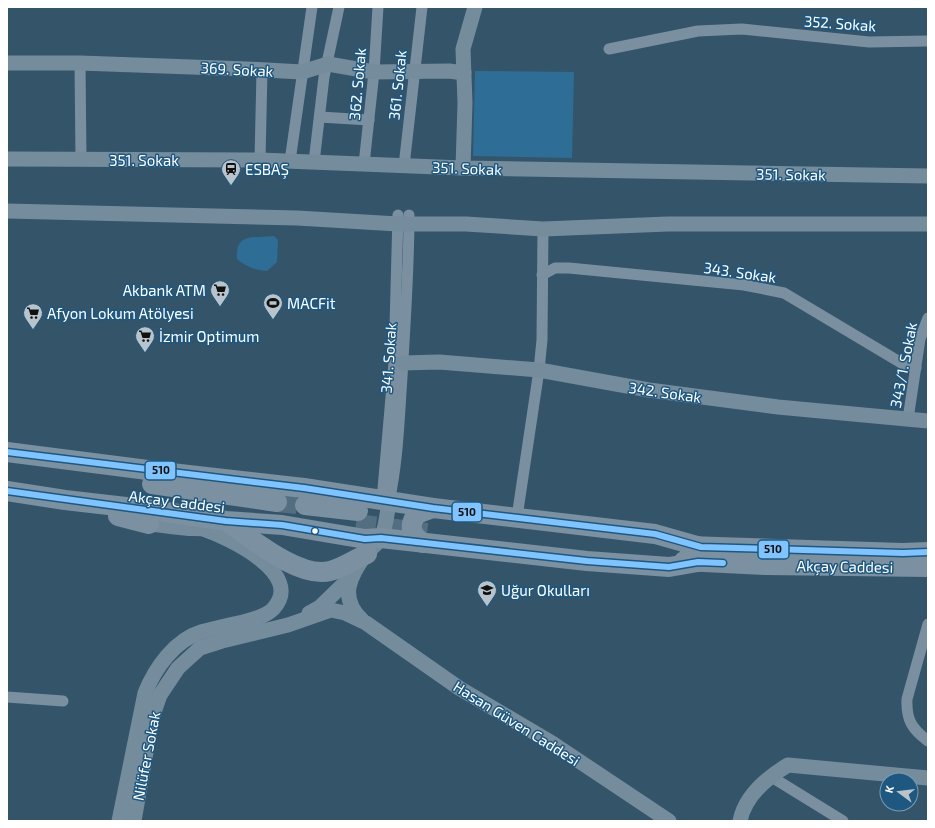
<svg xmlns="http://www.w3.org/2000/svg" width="935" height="828" font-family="'Exo 2',sans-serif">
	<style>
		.green { fill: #2e6d95 }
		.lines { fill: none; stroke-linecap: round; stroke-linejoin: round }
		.highway-tunnel { stroke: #526e80; stroke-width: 20; stroke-dasharray: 20 10; stroke-linecap: butt }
		.street { stroke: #7a90a0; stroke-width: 11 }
		.secondary { stroke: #758c9d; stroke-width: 15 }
		.highway { stroke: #7b90a0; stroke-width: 20 }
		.bus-1-casing { stroke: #1e5880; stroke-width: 9 }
		.bus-1 { stroke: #80c4ff; stroke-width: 6 }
		.bus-dot { fill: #fff; stroke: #1e5880; stroke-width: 1.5 }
		.labels { text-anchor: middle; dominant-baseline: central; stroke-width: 3; stroke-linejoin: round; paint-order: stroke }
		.street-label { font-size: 15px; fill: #fff; stroke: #1e5880 }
		.poi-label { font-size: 15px; fill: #fff; stroke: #1e5880; text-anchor: start }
		.line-badge { stroke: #1e5880; stroke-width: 1.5 }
		.pale-badge-label { font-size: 11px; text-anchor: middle; font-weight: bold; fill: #111 }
	</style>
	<rect width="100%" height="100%" fill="#34546a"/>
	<g class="green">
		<polygon points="475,71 574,72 572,158 473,156"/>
		<path d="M274,236L278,240L277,262L267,271C254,270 247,267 237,259C235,231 255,239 274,236Z"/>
	</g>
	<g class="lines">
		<g class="highway-tunnel">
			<polyline points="277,502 305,505"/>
			<polyline points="356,524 427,533"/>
		</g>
		<g class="street">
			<polyline points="609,49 698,31 742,29 869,42 928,41"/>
			<polyline points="80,63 81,160"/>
			<polyline points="320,117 369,120"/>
			<polyline points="260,160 262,70"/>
			<polyline points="290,161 312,7"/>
			<polyline points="314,162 324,77 339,7"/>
			<polyline points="364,164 374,72 378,7"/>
			<polyline points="404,166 422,7"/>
			<polyline points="542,275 555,268 569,268 744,285 784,293 903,364 916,368"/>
			<polyline points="908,419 920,339 928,318"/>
			<polyline points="382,500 394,363 398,215"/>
			<path d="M389,502C398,461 399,419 402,377C405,323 409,269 409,215"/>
			<polyline points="517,517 539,370 542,340 543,229"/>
			<path d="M928,624L907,699C906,720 912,729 928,741"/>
			<polyline points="7,697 63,701"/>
			<polyline points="770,776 843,821"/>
		</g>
		<g class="secondary">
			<polyline points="7,63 80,63 247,69 302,72 328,64 374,72 449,71 464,73"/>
			<polyline points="7,159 260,160 463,168 928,176"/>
			<polyline points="463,168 465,103 463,49 475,7"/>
			<polyline points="7,211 297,218 398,224 466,224 543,229 668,224 928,224"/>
			<polyline points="403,363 439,362 539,370 649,390 778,407 928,421"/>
			<polyline points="309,613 320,607 353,575"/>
			<path d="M362,620C339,598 349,577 366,554C370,549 378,544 381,538C386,528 387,513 389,502"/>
			<path d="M119,821L145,693C155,668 175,640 201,632C215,628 229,625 243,622C253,619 265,617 273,609C306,574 229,538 203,529C198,528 191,529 185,528C173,527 161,525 149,524"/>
			<polyline points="134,821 152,718 160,695 178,668 200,648 222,641 288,625 331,610 345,613 366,623 459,688 552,743 669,821"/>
			<path d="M740,821C745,796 768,777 788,765L928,778"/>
		</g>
		<g class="highway">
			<polyline points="7,452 171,473 304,488 433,508 655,534 701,547"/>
			<polyline points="152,484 277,502"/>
			<polyline points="7,491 65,500 152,510 226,521 282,525 365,539 381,538 587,561 669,567 698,562"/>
			<polyline points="305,505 358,511"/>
			<polyline points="118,516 149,524"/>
			<path d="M227,522C252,539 300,579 330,571C343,568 355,559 367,554"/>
			<path d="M423,543C411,535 408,525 417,514L433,508"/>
			<polyline points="688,546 903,553 928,552"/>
			<polyline points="684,561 765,565 928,567"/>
		</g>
		<defs>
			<g id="bus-1">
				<polyline points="7,452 304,488 433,508 655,534 701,547 903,553 928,552"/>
				<polyline points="7,491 226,521 282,525 365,539 381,538 587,561 669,567 698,562 723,563"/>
			</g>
		</defs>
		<use href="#bus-1" class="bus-1-casing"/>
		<use href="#bus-1" class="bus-1"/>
	</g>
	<defs>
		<symbol id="station-pin" viewBox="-11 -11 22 30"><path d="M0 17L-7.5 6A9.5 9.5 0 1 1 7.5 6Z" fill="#b8c3cb" stroke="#1e5880"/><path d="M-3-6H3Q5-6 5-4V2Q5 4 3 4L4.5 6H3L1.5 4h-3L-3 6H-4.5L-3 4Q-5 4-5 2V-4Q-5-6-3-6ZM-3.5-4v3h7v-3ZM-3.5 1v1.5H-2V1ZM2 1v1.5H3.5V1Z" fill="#111"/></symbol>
		<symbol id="supermarket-pin" viewBox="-11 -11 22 30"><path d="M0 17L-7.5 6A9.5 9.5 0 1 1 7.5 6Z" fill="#b8c3cb" stroke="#1e5880"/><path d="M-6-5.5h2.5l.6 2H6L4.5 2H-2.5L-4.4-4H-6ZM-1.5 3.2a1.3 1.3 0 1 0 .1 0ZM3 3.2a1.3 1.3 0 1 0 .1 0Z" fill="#111"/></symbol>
		<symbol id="stadium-pin" viewBox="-11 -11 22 30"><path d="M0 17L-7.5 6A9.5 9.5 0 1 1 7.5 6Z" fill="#b8c3cb" stroke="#1e5880"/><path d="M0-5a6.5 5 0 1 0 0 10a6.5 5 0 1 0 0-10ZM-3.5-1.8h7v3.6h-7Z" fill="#111"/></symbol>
		<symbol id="school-pin" viewBox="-11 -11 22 30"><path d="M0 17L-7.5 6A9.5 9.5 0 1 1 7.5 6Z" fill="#b8c3cb" stroke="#1e5880"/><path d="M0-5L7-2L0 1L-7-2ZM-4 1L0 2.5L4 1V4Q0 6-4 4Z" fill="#111"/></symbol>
	</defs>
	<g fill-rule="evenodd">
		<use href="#station-pin" x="220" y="158" width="22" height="30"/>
		<use href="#supermarket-pin" x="209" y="279" width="22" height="30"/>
		<use href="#stadium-pin" x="262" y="292" width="22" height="30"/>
		<use href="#supermarket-pin" x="22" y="302" width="22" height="30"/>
		<use href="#supermarket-pin" x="134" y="325" width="22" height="30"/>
		<use href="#school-pin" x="476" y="579" width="22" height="30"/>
	</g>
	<circle class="bus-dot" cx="315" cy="531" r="3.5"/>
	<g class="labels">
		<g class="street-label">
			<text transform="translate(840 23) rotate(4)">352. Sokak</text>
			<text transform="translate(237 69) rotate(3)">369. Sokak</text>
			<text transform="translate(357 84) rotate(-85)">362. Sokak</text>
			<text transform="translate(397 85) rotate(-84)">361. Sokak</text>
			<text x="144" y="160">351. Sokak</text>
			<text transform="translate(467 168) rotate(2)">351. Sokak</text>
			<text transform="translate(791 174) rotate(1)">351. Sokak</text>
			<text transform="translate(740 272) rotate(8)">343. Sokak</text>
			<text transform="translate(388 358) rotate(-86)">341. Sokak</text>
			<text transform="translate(903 365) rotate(-79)">343/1. Sokak</text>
			<text transform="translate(665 392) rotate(8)">342. Sokak</text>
			<text transform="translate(177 501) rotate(7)">Akçay Caddesi</text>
			<text transform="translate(845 566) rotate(1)">Akçay Caddesi</text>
			<text transform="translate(517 723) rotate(32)">Hasan Güven Caddesi</text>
			<text transform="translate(146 756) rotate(-79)">Nilüfer Sokak</text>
		</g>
		<g class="poi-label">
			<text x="245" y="169">ESBAŞ</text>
			<text x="206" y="290" text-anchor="end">Akbank ATM</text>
			<text x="287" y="303">MACFit</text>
			<text x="47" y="313">Afyon Lokum Atölyesi</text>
			<text x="159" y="336">İzmir Optimum</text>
			<text x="501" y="590">Uğur Okulları</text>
		</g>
	</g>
	<g class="line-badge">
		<rect x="145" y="461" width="31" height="19" rx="4" fill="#80c4ff"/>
		<rect x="452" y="502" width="30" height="20" rx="4" fill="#80c4ff"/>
		<rect x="758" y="540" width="31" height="19" rx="4" fill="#80c4ff"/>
	</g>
	<g class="pale-badge-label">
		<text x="161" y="474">510</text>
		<text x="467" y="516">510</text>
		<text x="773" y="553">510</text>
	</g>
	<rect width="935" height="828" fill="none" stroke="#ffffff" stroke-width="16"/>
	<g transform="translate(899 792) rotate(285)"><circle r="19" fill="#1e5880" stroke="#789bb3"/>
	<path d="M0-3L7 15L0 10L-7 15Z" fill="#b8c3cb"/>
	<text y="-6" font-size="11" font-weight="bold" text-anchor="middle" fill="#ffffff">K</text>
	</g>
</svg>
